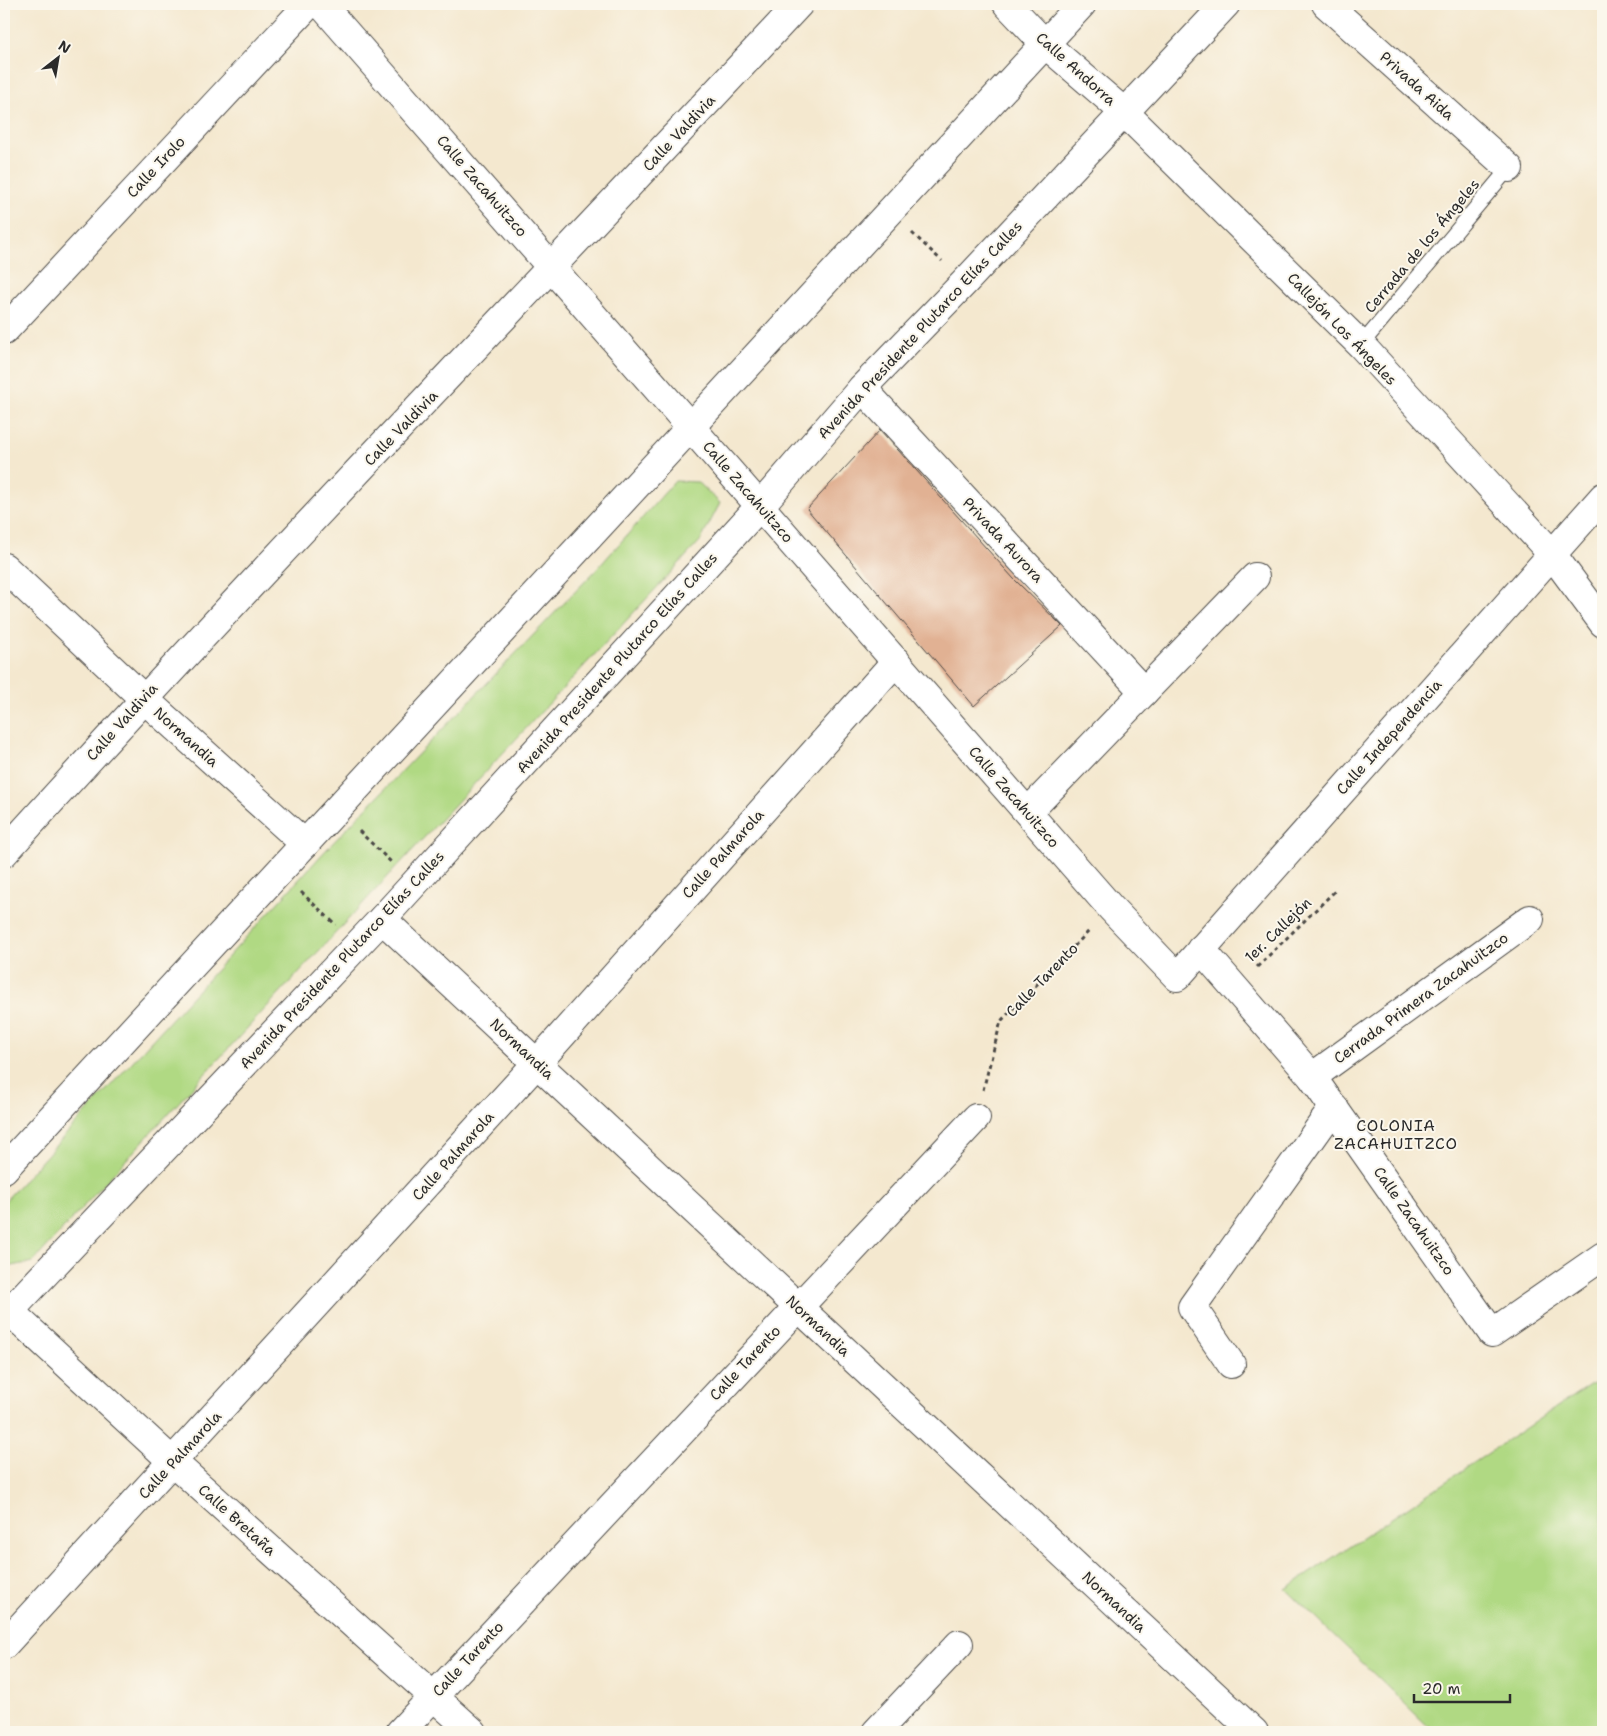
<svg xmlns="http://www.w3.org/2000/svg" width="1607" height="1736" font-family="'Shantell Sans',sans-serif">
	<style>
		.green { fill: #b0d983; stroke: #6e8257 }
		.building { fill: #e1b193 }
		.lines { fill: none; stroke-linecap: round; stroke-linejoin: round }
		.service-casing { stroke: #494744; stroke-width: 16 }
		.minor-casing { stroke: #494744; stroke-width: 30 }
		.secondary-casing { stroke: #494744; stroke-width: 30 }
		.path { stroke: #494744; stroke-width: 3; stroke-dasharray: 4 4; stroke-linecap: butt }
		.service { stroke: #fff; stroke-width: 14 }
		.minor { stroke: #fff; stroke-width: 28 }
		.secondary { stroke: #fff; stroke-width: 28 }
		.labels { text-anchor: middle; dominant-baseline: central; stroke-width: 4; stroke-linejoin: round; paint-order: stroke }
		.street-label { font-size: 15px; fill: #2b2b2b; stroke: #fbf7ec }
		.neighbourhood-label { font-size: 16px; letter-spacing: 1px; fill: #2b2b2b; stroke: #fbf7ec }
	</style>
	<rect width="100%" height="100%" fill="#fbf7ec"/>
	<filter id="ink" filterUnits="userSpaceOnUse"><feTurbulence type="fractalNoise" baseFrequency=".02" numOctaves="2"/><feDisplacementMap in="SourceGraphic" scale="10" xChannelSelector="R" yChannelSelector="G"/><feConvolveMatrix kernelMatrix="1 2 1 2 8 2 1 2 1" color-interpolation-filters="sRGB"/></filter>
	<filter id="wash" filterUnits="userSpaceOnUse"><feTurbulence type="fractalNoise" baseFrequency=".0096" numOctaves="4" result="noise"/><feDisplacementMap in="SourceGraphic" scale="20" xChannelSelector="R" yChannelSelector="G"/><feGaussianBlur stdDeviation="1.12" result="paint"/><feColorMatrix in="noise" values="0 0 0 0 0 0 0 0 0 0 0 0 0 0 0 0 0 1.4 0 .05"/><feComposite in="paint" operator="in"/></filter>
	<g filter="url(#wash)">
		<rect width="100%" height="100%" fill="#f4e8cf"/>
		<g class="green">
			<path d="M675,481L698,482L720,503L701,540C478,781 253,1019 33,1262L11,1266L4,1259V1202L326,850L597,569Z"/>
			<polygon points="1603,1376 1603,1732 1434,1732 1286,1589"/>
		</g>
		<g id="blocks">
			<polygon class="building" points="880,430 1014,579 1062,626 974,706 807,509"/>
		</g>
	</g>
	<g filter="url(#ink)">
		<use href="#blocks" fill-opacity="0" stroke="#494744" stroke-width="1"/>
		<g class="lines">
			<defs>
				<polyline id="service" points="1361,345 1509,168"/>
				<g id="minor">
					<polyline points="321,4 1111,908 1177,977 1603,497"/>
					<polyline points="1007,4 1045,44 1124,112 1361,345 1552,554 1603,623"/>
					<polyline points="1326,4 1509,168"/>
					<polyline points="4,331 309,4"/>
					<polyline points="862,388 1144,692"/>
					<polyline points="4,567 143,698 305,844"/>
					<polyline points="1028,812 1255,577"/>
					<path d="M4,853C264,565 535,287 799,4"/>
					<polyline points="382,919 1254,1732"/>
					<polyline points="1201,949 1312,1077 1492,1333 1603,1256"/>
					<polyline points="1312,1077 1530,919"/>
					<polyline points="4,1306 173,1462 473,1732"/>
					<polyline points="1231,1364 1192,1307 1334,1107"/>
					<polyline points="4,1645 537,1063 896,661"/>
					<polyline points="400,1732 976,1118"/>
					<polyline points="876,1732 959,1644"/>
				</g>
				<g id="secondary">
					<polyline points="4,1169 1082,4"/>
					<polyline points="4,1317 382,919 760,506 862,388 964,283 1226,4"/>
				</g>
			</defs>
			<use href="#service" class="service-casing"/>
			<use href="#minor" class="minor-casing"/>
			<use href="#secondary" class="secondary-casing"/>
			<g class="path">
				<polyline points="912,233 942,261"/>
				<polyline points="359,831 392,863"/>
				<polyline points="301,892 336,925"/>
				<polyline points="1257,967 1337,889"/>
				<polyline points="983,1090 1001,1021 1090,930"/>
			</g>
			<use href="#service" class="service"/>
			<use href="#minor" class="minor"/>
			<use href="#secondary" class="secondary"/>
		</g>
	</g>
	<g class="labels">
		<g class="street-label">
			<text transform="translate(1076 69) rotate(42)">Calle Andorra</text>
			<text transform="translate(1417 86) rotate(42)">Privada Aida</text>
			<text transform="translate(679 133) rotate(-47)">Calle Valdivia</text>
			<text transform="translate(156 167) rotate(-47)">Calle Irolo</text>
			<text transform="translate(482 186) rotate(49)">Calle Zacahuitzco</text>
			<text transform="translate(1422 246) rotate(-50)">Cerrada de los Ángeles</text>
			<text transform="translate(1342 329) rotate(46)">Callejón Los Ángeles</text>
			<text transform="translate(920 330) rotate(-47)">Avenida Presidente Plutarco Elías Calles</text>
			<text transform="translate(401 428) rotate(-46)">Calle Valdivia</text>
			<text transform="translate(748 492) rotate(49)">Calle Zacahuitzco</text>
			<text transform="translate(1003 540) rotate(47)">Privada Aurora</text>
			<text transform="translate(617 663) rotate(-48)">Avenida Presidente Plutarco Elías Calles</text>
			<text transform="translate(122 722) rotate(-48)">Calle Valdivia</text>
			<text transform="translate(186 737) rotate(42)">Normandia</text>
			<text transform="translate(1389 737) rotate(-48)">Calle Independencia</text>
			<text transform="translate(1014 797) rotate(49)">Calle Zacahuitzco</text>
			<text transform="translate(723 854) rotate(-48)">Calle Palmarola</text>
			<text transform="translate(1278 930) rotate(-44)">1er. Callejón</text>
			<text transform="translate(342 960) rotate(-47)">Avenida Presidente Plutarco Elías Calles</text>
			<text transform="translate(1042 980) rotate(-46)">Calle Tarento</text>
			<text transform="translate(1421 998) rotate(-36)">Cerrada Primera Zacahuitzco</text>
			<text transform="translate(522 1049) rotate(43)">Normandia</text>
			<text transform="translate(453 1156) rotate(-48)">Calle Palmarola</text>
			<text transform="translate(1414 1221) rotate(55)">Calle Zacahuitzco</text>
			<text transform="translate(818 1326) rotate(43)">Normandia</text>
			<text transform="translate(745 1363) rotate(-47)">Calle Tarento</text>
			<text transform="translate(180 1455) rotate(-47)">Calle Palmarola</text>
			<text transform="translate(237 1520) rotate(42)">Calle Bretaña</text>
			<text transform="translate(1114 1602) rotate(43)">Normandia</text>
			<text transform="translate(468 1659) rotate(-47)">Calle Tarento</text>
		</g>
		<g class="neighbourhood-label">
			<text x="1396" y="1125">COLONIA<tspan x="1396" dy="18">ZACAHUITZCO</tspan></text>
		</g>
	</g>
	<rect width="1607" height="1736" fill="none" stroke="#fbf7ec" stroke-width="20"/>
	<g transform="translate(58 58) rotate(31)" stroke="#fbf7ec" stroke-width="4" paint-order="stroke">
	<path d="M0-4L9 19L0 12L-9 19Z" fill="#2b2b2b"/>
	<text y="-8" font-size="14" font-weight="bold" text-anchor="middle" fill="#2b2b2b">N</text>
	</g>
	<path d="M1414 1694v8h96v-8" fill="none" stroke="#2b2b2b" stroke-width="2.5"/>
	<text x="1422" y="1694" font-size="15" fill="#2b2b2b" stroke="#fbf7ec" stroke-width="4" paint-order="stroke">20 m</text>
</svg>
